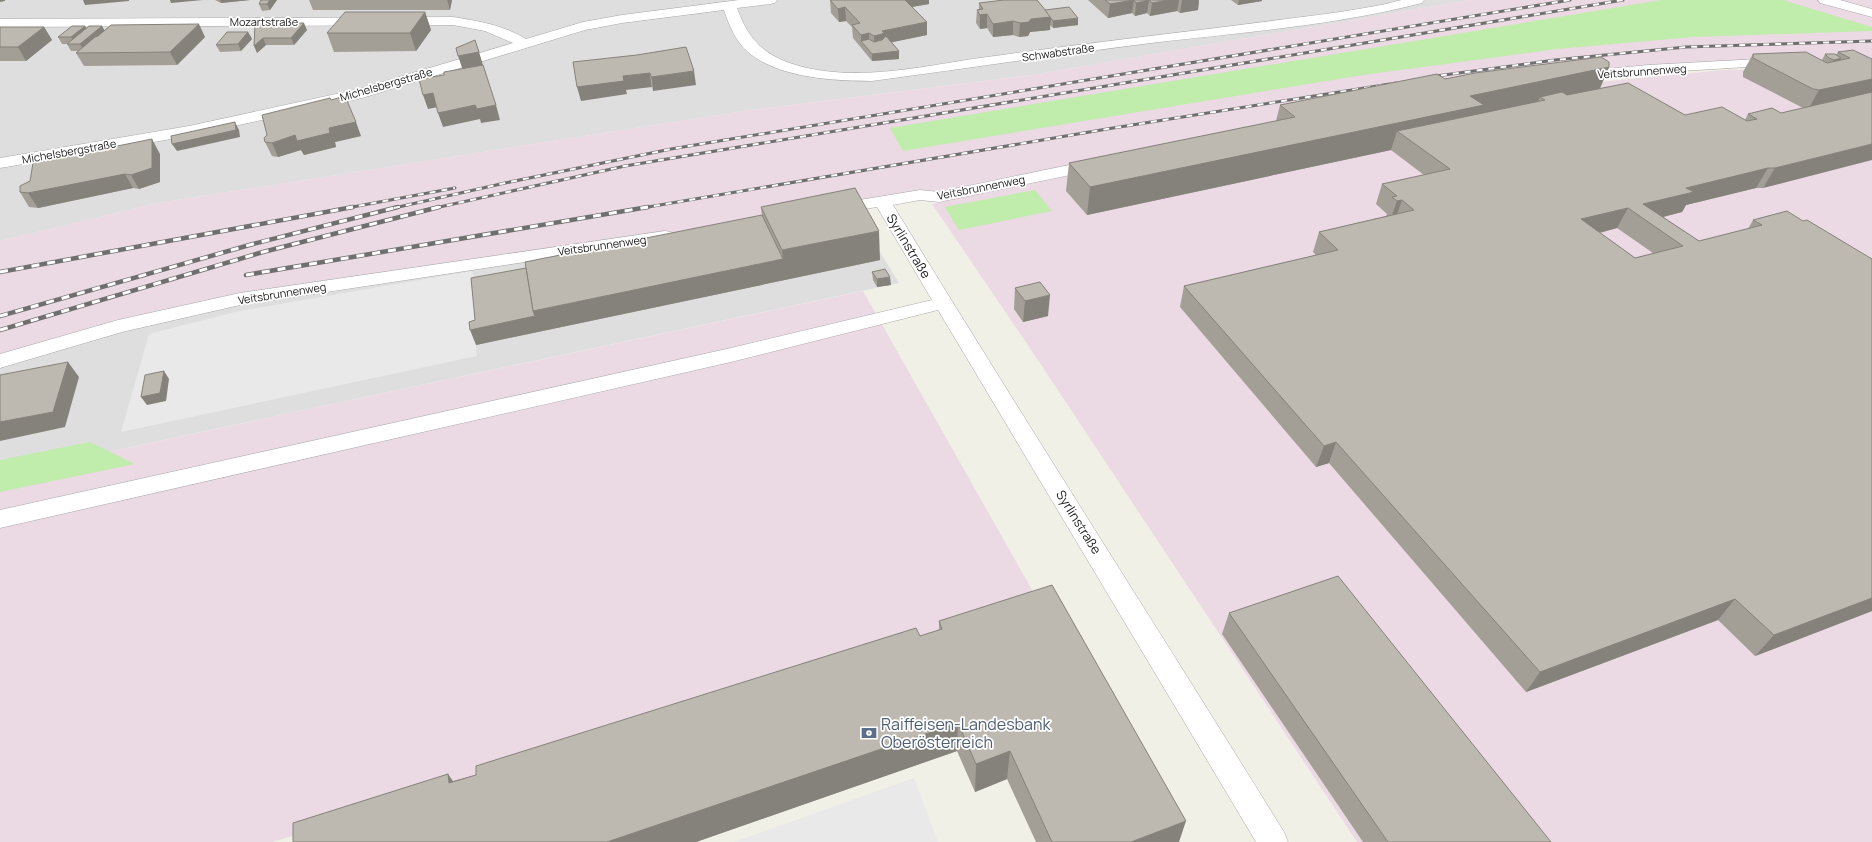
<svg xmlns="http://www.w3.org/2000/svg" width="1872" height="842" font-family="Manrope,sans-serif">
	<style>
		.residential { fill: #dfdede }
		.industrial { fill: #ebd9e4 }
		.grass { fill: #c0ecac }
		.parking { fill: #e9e9e9 }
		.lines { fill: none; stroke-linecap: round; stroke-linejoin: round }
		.minor-casing { stroke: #a8a8a8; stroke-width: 1 }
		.minor { fill: #fff; fill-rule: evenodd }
		.rail-far1-casing { stroke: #6f6f6f; stroke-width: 3 }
		.rail-casing { stroke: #6f6f6f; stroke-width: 4.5 }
		.rail-far1 { stroke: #fff; stroke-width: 2; stroke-dasharray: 6; stroke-linecap: butt }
		.rail { stroke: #fff; stroke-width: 3; stroke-dasharray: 8; stroke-linecap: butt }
		.wall { fill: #a39f97; fill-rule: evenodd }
		.shaded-wall { fill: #85827b }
		.building { fill: #beb9b0; stroke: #85827b; fill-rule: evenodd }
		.labels { text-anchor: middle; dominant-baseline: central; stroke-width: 3.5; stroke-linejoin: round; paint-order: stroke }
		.far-street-label { font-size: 11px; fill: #212121; stroke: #fff }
		.street-label { font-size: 13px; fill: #212121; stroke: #fff }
		.near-service-label { font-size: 16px; fill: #4e5e75; stroke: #fff; text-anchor: start }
	</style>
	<rect width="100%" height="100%" fill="#f1f0e7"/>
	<g class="residential">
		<polygon points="0,0 1469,0 1032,75 750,110 158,203 0,241"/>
		<polygon points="854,210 899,283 0,475 0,361 240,299"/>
	</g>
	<g class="industrial">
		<polygon points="1469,0 1872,0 1872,60 1648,69 973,185 883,202 240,299 0,361 0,241 158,203 750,110 1032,75"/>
		<polygon points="1872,66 1872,842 1357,842 1036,357 932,204 1445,97 1724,70"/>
		<polygon points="863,291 1044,611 272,842 0,842 0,475"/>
	</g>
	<g class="grass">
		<polygon points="1661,0 1783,0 1872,27 1872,31 1693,37 1557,49 1363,75 903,151 890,128"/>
		<polygon points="1035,190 1052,211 959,230 945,207"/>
		<polygon points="90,442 135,464 0,492 0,460"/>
	</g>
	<g class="parking">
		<polygon points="472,271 477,294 475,337 477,356 121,432 149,334 239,311"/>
		<polygon points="914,778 938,842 734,842"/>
	</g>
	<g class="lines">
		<defs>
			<g id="minor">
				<path d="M739,0H777L775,3L770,4L737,8C750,45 770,59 807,68C866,81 928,65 987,57C1092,42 1197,31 1302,17C1328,14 1355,10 1381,5C1388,4 1395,1 1402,0C1409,0 1417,0 1424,0L1422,3C1336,25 1247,32 1159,42C1063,54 968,68 872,81C834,81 778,78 748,52C736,42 729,25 724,10L622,23L585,30L362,98L189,136L0,168V158L189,126L359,89L513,43L485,31L453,25L0,27V19L453,17C479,21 503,25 526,39L583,22L622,15Z"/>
				<polygon points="1818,0 1840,0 1872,9 1872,17 1820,3"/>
				<polygon points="1777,58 1782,59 1784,62 1782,65 1648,73 1578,80 1573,79 1571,76 1573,73 1578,72 1648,65"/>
				<path d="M1098,159L1104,160L1106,164L1104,168L939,202L920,200L893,205C1021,415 1154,622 1284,832L1288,842H1256L938,310L731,362L0,528V510L731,348L932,300L877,207L835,214L829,213L826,209L829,205L920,190L939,192Z"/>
				<polygon points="665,231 671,232 674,236 671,240 240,305 122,332 0,368 0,354 118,320 240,293"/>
			</g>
		</defs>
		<use href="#minor" class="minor-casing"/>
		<use href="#minor" class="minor"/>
		<defs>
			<g id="rail-far1">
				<polyline points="1429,77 1555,60 1686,47 1872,41"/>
				<polyline points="347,208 455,188"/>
				<polyline points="394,208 505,183 671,149 1570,0"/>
				<polyline points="435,208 625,166 1623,0"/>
				<polyline points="642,208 1107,129 1396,83"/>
			</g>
			<g id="rail">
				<polyline points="0,272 353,207"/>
				<polyline points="246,275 648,207"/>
				<polyline points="0,316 253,244 398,207"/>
				<polyline points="0,330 263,252 439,207"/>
			</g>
		</defs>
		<use href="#rail-far1" class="rail-far1-casing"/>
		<use href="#rail" class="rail-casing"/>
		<use href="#rail-far1" class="rail-far1"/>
		<use href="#rail" class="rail"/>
	</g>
	<g class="wall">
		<polygon points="215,0 250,0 221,3"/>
		<polygon points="261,0 277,0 270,10 262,11 259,4"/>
		<polygon points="309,0 452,0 450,10 313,10"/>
		<polygon points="830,0 929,4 912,7 927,35 891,42 899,51 899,59 872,61 853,38 852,27 846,21 839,22 831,13"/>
		<polygon points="1088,0 1199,0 1198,10 1180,13 1177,11 1150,16 1147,13 1135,16 1132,13 1108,18"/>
		<polygon points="1231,0 1262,0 1262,1 1238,5"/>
		<polygon points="979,3 1045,10 1078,25 1053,28 1050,25 1050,30 1030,32 1028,36 1019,37 1013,35 993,37 987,28 980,29 976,23 977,10 979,9"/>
		<polygon points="425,12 431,30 416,51 334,52 327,33"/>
		<polygon points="255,24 307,30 294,45 266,45 257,53"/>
		<polygon points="85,26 86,28 102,26 104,31 205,37 177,65 84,66 76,53 78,51 71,51 67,44 62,44 58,37"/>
		<polygon points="0,27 44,27 52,40 26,61 0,61"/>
		<polygon points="248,32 252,39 241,51 220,52 216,45"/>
		<path d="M1838,52L1872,59L1763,188H1756L1686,205L1682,212L1663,217L1699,241L1748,229L1753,220L1787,211L1872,611L1755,656L1718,620L1526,692L1329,463L1316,467L1180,307L1184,286L1316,255L1313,252L1319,232L1386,216L1387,214L1376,204L1382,184L1424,175L1391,150L1087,215L1066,191L1069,163L1276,121L1280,105L1445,79L1609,67L1600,89L1685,115L1745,120L1748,114L1781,113L1803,108L1743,77V72L1753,54L1822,60L1825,54L1836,55ZM1617,228L1653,253L1635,258L1600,233Z"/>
		<polygon points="331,100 361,136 335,142 336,147 304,155 301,150 278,157 272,156 265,142"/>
		<polygon points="160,154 160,182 139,189 133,188 38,208 29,207 20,192"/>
		<polygon points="761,207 880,260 476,345 475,320 526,268 762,215"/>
		<polygon points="872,272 891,285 877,287 873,280"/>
		<polygon points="1015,288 1048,316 1023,322 1014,309"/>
		<polygon points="1229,613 1551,842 1363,842 1222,634"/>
		<polygon points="939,621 1179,842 1036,842 1007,779 975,792 957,751 696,842 293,842 448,774 453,781 476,775 939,630"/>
	</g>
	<g class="shaded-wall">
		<polygon points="0,0 5,0 5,1 0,2"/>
		<polygon points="83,0 129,0 129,1 85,5"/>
		<polygon points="170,0 203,0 171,3"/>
		<polygon points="220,0 250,0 221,3"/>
		<polygon points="270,0 277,0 270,10 267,4"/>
		<polygon points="447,0 452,0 450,10"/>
		<polygon points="905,0 929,0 929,4 905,8"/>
		<polygon points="1134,0 1132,13 1108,18 1110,4"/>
		<polygon points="1149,0 1147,13 1135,16 1136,3"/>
		<polygon points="1168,0 1179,0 1177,11 1150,16 1152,3"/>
		<polygon points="1182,0 1199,0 1198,10 1180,13"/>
		<polygon points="1239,0 1262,0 1262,1 1238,5"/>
		<polygon points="845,7 846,21 839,22 838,9"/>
		<polygon points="425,12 431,30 416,51 410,33"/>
		<polygon points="987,14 987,28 980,29 980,15"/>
		<polygon points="1051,17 1050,30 1030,32 1028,36 1019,37 1020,23 1031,19"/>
		<polygon points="1078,18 1078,25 1053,28 1053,21"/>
		<polygon points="1013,21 1013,35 993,37 993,24"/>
		<polygon points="927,22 927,35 884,44 874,49 874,36 882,31"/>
		<polygon points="304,23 307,30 294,45 291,38"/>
		<polygon points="199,24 205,37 177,65 170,52"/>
		<polygon points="85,26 89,33 75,44 71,37"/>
		<polygon points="102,26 106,33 84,51 80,44"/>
		<polygon points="44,27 52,40 26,61 18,47"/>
		<polygon points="248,32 252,39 241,51 238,44"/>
		<polygon points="869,33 869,46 861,41 861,48 861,35"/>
		<polygon points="263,38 266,45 257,53 254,46"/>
		<polygon points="899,51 899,59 872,61 872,54"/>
		<polygon points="479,52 487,78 467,82 458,56"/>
		<polygon points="1841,58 1830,77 1823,78 1834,60"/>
		<polygon points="1609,67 1597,94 1545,100 1540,97 1536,107 1397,131 1391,150 1087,215 1090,187 1470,96"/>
		<polygon points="694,71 696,85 653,91 651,77"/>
		<polygon points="650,73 652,87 626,90 627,94 581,101 577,87 623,76"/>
		<polygon points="1872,79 1872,95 1808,110 1819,90"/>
		<polygon points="433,93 438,107 428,109 423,95"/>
		<polygon points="475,105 496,105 500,120 481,123 480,119 443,127 438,113"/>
		<polygon points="235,122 239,130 240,137 177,151 172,144"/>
		<polygon points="356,122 361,136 335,142 336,147 304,155 301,150 278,157 272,143 295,135"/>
		<polygon points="152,139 160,154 160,182 139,189 131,175"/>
		<polygon points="1872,144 1872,160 1763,188 1775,168"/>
		<polygon points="1768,168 1756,188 1686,205 1682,212 1647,221 1643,204 1686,188"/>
		<polygon points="125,174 133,188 38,208 28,193"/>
		<polygon points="1402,200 1395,220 1390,221 1397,201"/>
		<polygon points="1628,208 1617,228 1571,240 1581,219"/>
		<polygon points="879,231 880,260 476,345 470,330 533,311 783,259 782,250"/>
		<polygon points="890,277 891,285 877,287 877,279"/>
		<polygon points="1050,295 1048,316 1023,322 1025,301"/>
		<polygon points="68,362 79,377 65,427 0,441 0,422"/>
		<polygon points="164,371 169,379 166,401 147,405 141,397"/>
		<polygon points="1336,442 1329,463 1316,467 1324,446"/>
		<polygon points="1872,598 1872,611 1755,656 1774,635"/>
		<polygon points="1735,599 1718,620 1526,692 1540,672"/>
		<polygon points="958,723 957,751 696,842 607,842"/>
		<polygon points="1010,751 1007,779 975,792 976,764"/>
		<polygon points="448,774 465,801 449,783"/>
		<polygon points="1186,821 1179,842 1131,842"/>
	</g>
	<g class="building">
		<polygon points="261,0 270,0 267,4 259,4"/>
		<polygon points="830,0 905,0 927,22 882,31 884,32 882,34 874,36 869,33 861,35 852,25 860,23 845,7 838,9"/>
		<polygon points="1004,0 1037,0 1051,17 1031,19 1029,22 1020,23 1013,21 993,24 987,14 980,15 977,10 983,9 979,3"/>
		<polygon points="1105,0 1168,0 1152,3 1149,0 1136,3 1134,0 1110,4"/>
		<polygon points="1069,7 1078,18 1053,21 1045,10"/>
		<polygon points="345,12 425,12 410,33 327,33"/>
		<polygon points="304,23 291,38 263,38 254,46 255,24"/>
		<polygon points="199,24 170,52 76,53 95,37 98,36 111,25"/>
		<polygon points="72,26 85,26 71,37 58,37"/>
		<polygon points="89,26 102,26 80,44 67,44"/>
		<polygon points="0,27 44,27 18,47 0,47"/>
		<polygon points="227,32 248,32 238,44 216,45"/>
		<polygon points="886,36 899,51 872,54 861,41 869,39 874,42 882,40"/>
		<polygon points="475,40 479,52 458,56 456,48"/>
		<polygon points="686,47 694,71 651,77 650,73 623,76 624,81 577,87 573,62 637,55"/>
		<polygon points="1853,50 1872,59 1872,79 1819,90 1813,89 1753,58 1753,54 1806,52 1827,63 1850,58 1838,52"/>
		<polygon points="1825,54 1835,54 1841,58 1834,60 1829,58"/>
		<polygon points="1601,57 1609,62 1609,67 1470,96 1484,105 1090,187 1069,163 1295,117 1280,105 1437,74 1445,79 1475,73"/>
		<polygon points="483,65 496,105 477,109 475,105 438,113 433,93 423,95 419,79 444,75 444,72"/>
		<path d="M1628,83L1685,115L1722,107L1747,121L1757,119L1748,114L1772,108L1781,113L1872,92V144L1775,168H1768L1686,188L1694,192L1643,204L1699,241L1762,225L1753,220L1787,211L1803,221L1807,220L1872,259V598L1774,635L1735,599L1540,672L1336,442L1324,446L1184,286L1338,250L1319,232L1414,210L1402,200L1397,201L1392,197L1397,196L1382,184L1450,169L1397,131L1545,100L1540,97L1562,92L1567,95ZM1628,208L1683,246L1635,258L1581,219Z"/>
		<polygon points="345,96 356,122 329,128 330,133 297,141 295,135 272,143 265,142 264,138 267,135 262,115 330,98 331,100"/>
		<polygon points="235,122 236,130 172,144 171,136"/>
		<polygon points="152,139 152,168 131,175 125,174 28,193 20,192 20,186 30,181 33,163"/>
		<polygon points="855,188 879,231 782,250 761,207"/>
		<polygon points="762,215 783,259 533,311 525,262"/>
		<polygon points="526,268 533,311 535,316 470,330 469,322 475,320 471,278"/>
		<polygon points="885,269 890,277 877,279 872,272"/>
		<polygon points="1040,282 1050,295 1025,301 1015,288"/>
		<polygon points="68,362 53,412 0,422 0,375"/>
		<polygon points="164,371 160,393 141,397 145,375"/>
		<polygon points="1338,576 1551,842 1388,842 1229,613"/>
		<polygon points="1052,585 1186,821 1131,842 1052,842 1010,751 976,764 958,723 607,842 293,842 293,823 448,774 449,783 476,775 476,766 916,628 920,636 942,629 939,621"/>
	</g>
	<defs>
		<symbol id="bank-bare" viewBox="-9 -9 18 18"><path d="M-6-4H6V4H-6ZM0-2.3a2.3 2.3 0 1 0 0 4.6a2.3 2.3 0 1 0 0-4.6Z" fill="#5c6f8a" stroke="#fff" stroke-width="2.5" paint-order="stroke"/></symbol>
	</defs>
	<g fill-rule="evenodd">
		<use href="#bank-bare" x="858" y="722" width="22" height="22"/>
	</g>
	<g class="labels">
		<g class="far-street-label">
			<text x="264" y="21">Mozartstraße</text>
			<text transform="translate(1058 52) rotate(-8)">Schwabstraße</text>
			<text transform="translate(1642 71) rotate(-4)">Veitsbrunnenweg</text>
			<text transform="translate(386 84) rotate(-16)">Michelsbergstraße</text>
			<text transform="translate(69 151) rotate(-10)">Michelsbergstraße</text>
			<text transform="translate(981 187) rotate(-11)">Veitsbrunnenweg</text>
			<text transform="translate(602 245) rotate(-8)">Veitsbrunnenweg</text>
			<text transform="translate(282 293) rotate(-9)">Veitsbrunnenweg</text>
		</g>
		<g class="street-label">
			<text transform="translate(909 246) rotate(59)">Syrlinstraße</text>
			<text transform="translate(1079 522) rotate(58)">Syrlinstraße</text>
		</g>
		<g class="near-service-label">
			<text x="881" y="724">Raiffeisen-Landesbank<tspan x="881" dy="18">Oberösterreich</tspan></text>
		</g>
	</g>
</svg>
